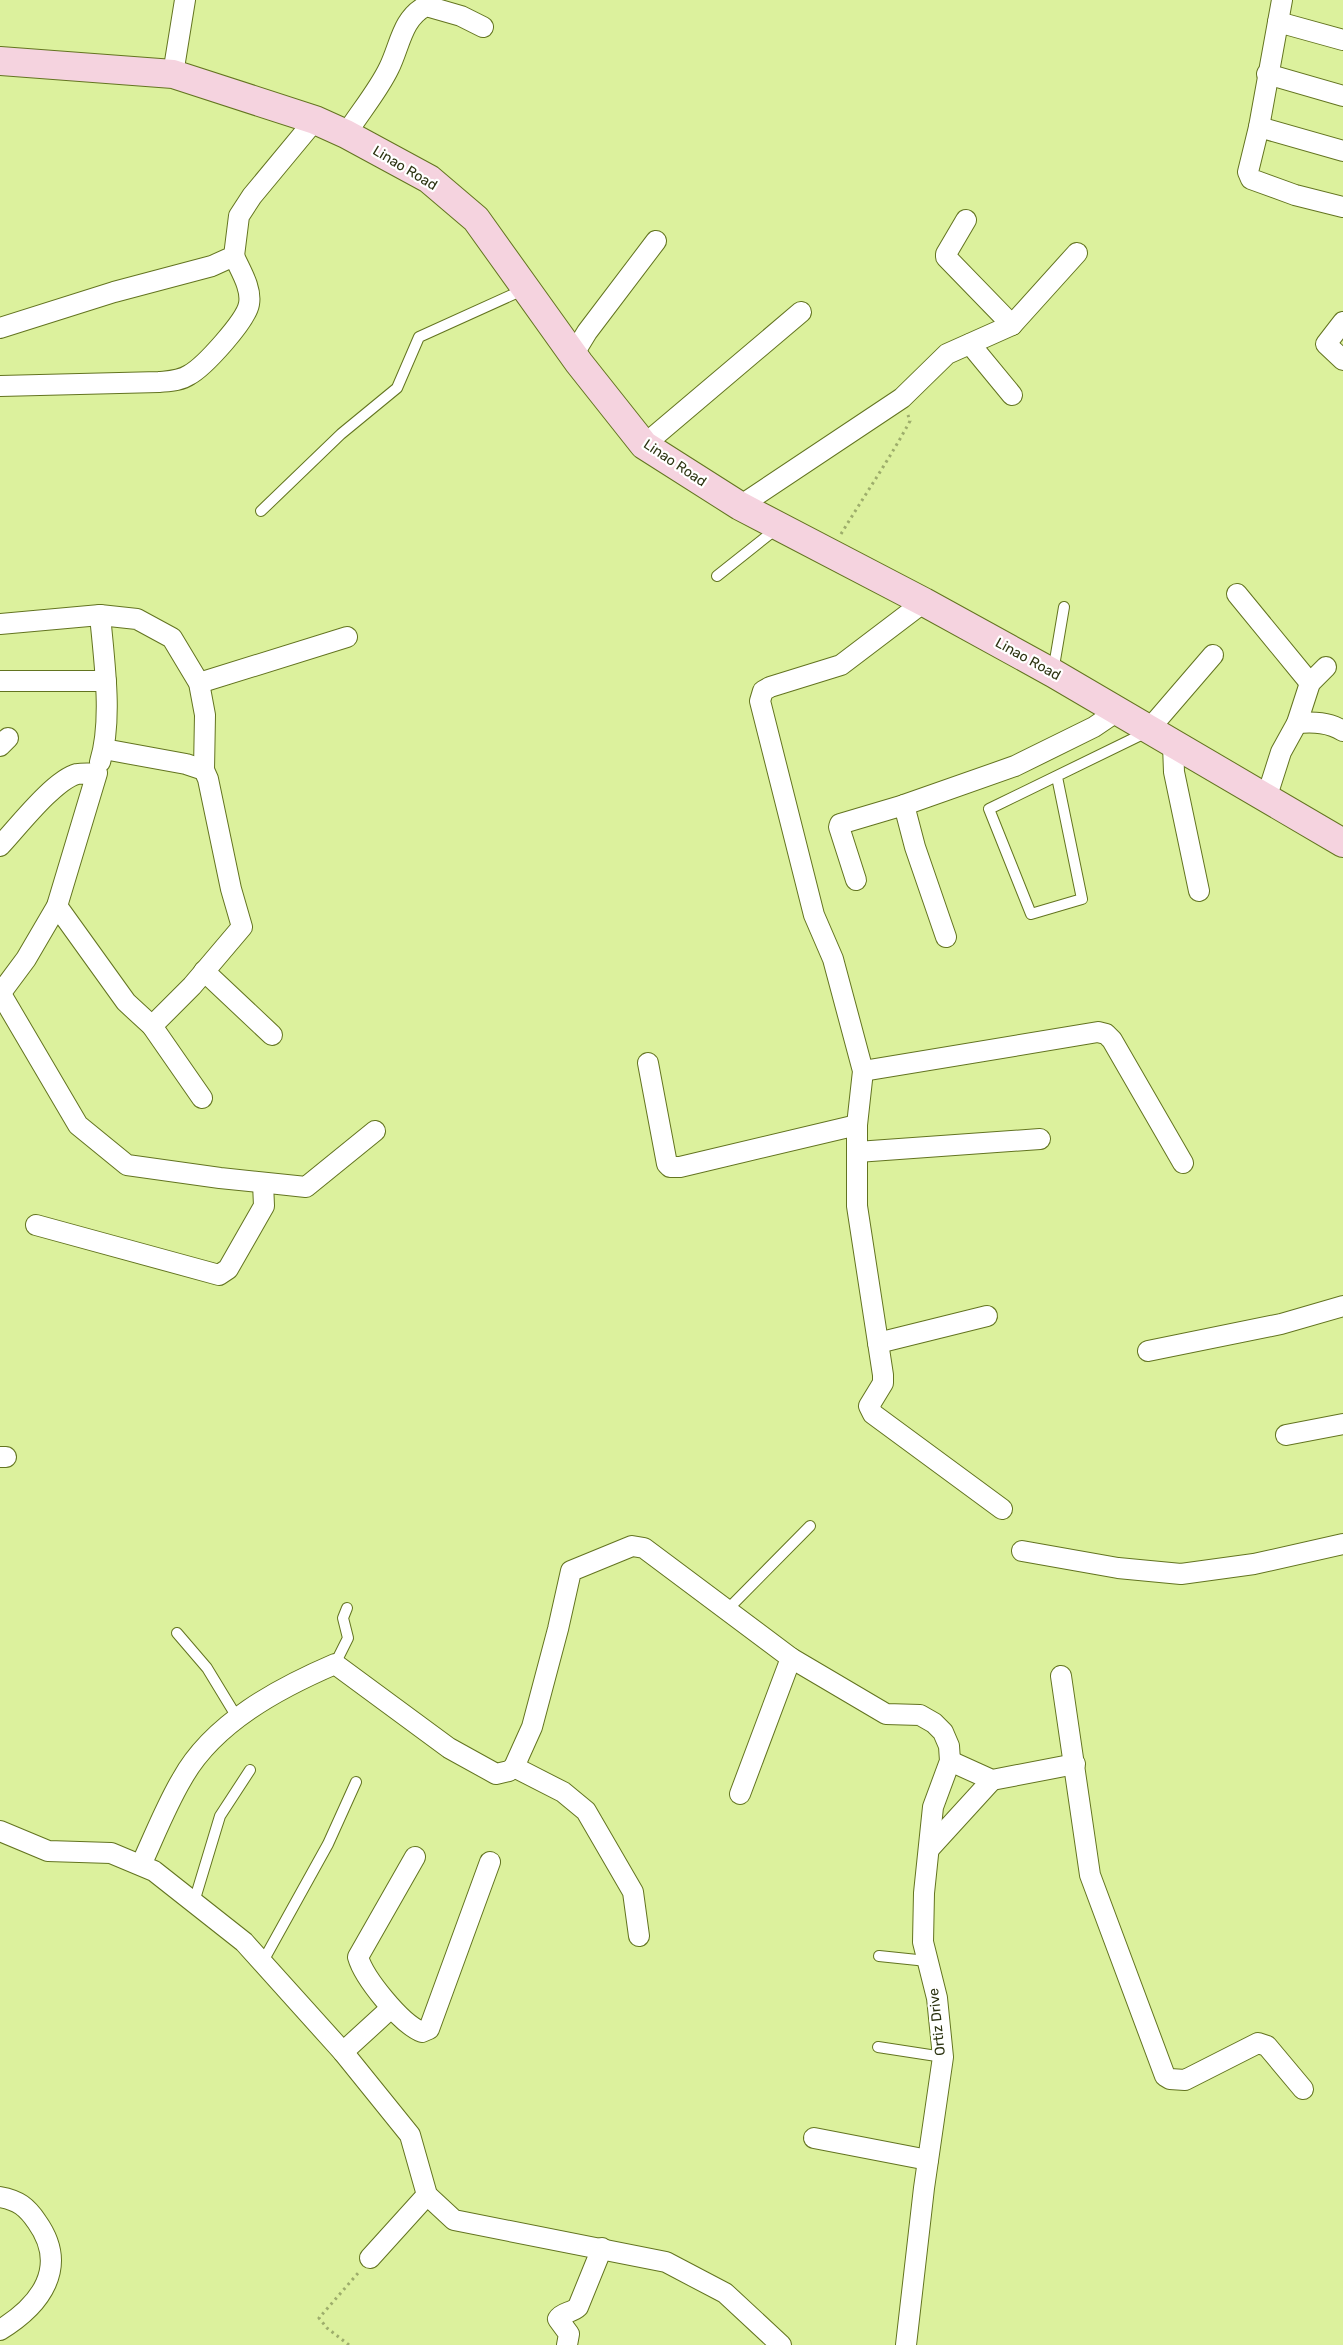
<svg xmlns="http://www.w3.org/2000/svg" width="1343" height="2345" font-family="Rubik,sans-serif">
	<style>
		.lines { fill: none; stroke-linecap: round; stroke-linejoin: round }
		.lane-casing { stroke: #637420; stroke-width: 12 }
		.street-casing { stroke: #637420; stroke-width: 22 }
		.secondary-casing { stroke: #637420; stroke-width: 30 }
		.path { stroke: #9dad6b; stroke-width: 3; stroke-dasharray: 2.5 4; stroke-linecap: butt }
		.lane { stroke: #fff; stroke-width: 10 }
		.street { stroke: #fff; stroke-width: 20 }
		.secondary { stroke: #f5d3df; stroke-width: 28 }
		.labels { text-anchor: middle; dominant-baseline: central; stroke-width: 4.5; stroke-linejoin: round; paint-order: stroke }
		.street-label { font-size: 14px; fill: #2c3311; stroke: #fff }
	</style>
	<rect width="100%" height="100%" fill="#dcf19d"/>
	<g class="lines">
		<defs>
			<g id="lane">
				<polyline points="261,511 341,434 397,388 419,337 525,289"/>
				<polyline points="717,576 776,529"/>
				<polyline points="1053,672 1064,607"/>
				<polyline points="1057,777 1082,899 1031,914 989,809 1147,732"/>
				<polyline points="727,1610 810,1526"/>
				<polyline points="177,1633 207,1668 238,1719"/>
				<polyline points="335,1664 348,1638 343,1618 347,1608"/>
				<polyline points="194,1902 220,1816 250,1770"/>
				<polyline points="879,1956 927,1961"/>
				<polyline points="262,1963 328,1844 356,1782"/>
				<polyline points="878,2047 943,2057"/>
			</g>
			<g id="street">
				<polyline points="1282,0 1259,127 1248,172 1251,179 1295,195 1343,207"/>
				<polyline points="1278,22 1343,40"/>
				<polyline points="173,74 185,0"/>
				<polyline points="1267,74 1343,96"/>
				<polyline points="1259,127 1343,151"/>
				<path d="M346,134C360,112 378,91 389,68C400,46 402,18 426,6L461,16L483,27"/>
				<polyline points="966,220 946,254 946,257 1012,325"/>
				<polyline points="1343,322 1326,344 1343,360"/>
				<polyline points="0,328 114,292 212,266 234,256 239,216 252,196 315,120"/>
				<polyline points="970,344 1012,395"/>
				<polyline points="573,355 587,332 656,241"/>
				<path d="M0,386L159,382C169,381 180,381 189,375C204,367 246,321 249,304C252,288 240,270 234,256"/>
				<polyline points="644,445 801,312"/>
				<polyline points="740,506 902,398 947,354 1012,325 1077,253"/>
				<polyline points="1237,594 1310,683"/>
				<polyline points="924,602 841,665 770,687 763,691 760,701 814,915 833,959 863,1071 857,1125 857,1206 883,1375 883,1383 869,1406 873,1414 1002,1509"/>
				<polyline points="0,624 100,615 137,619 172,638 199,683 205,715 204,770"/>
				<polyline points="0,681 106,681"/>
				<polyline points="199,683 347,637"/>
				<path d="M1297,723C1314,722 1329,722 1343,731"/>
				<polyline points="1151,729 1157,720 1213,655"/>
				<polyline points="1173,745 1174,772 1199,891"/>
				<polyline points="0,746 8,738"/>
				<polyline points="104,749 186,764 204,770 208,779 231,889 242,927 192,986 152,1026"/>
				<path d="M100,762C113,720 104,660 100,615"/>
				<polyline points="1266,799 1281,752 1297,723 1310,683 1326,667"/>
				<path d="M0,846C17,828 54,780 77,774C83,773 91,774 97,773L57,906L26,959L0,994"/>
				<polyline points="856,880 839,827 840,824 904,805"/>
				<polyline points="57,906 126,1002 152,1026 202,1098"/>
				<polyline points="946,937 915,847 904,805 1015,766 1094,727 1119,710"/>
				<polyline points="204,971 272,1035"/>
				<polyline points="1,994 78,1125 127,1165 220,1178 306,1187 375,1131"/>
				<polyline points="648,1063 667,1164 670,1167 680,1167 857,1125"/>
				<polyline points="863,1071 1098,1032 1106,1034 1112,1040 1183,1163"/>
				<polyline points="857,1152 1040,1139"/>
				<polyline points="36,1225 219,1275 228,1269 264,1206 263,1183"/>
				<polyline points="878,1343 987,1316"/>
				<polyline points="1148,1351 1281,1324 1343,1306"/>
				<polyline points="1286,1435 1343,1424"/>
				<polyline points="0,1457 6,1457"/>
				<polyline points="1022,1551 1118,1568 1181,1574 1254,1564 1343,1544"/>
				<polyline points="791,1658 886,1714 920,1715 934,1723 943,1732 949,1746 950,1761 933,1807 924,1893 923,1942 937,1998 943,2057 924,2188 906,2345"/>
				<polyline points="1061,1676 1090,1875 1165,2076 1170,2079 1185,2080 1258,2043 1267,2046 1303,2089"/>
				<polyline points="950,1761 992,1780 1075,1764"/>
				<polyline points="514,1767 563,1792 586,1811 633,1892 639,1936"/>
				<polyline points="0,1831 48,1851 111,1853 154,1871 244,1942 343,2052 410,2135 427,2195 454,2220 666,2262 725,2293 781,2345"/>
				<polyline points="929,1849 992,1780"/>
				<path d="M415,1857L358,1957C364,1978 401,2024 422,2032L429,2029L490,1862"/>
				<path d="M141,1865C154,1837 166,1806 182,1779C213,1723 279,1688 335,1664L449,1748L496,1774L509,1771L514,1767L532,1727L558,1629L571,1571L632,1546L644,1548L791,1658L740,1794"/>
				<polyline points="343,2052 391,2008"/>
				<polyline points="814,2138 928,2160"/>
				<path d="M0,2197C18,2200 27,2207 37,2222C69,2267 41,2305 0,2330"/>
				<polyline points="370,2258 427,2195"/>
				<path d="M567,2345L569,2334L558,2319C562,2312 572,2313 578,2307L602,2248"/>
			</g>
			<polyline id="secondary" points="0,61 173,74 315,120 346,134 429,179 476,219 579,363 644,445 740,506 924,602 1053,673 1343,843"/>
		</defs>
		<use href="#lane" class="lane-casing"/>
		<use href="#street" class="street-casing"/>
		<use href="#secondary" class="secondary-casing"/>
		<g class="path">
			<path d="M841,534C864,496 889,460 910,421L908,415"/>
			<polyline points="349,2345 327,2328 319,2318 359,2272"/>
		</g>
		<use href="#lane" class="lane"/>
		<use href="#street" class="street"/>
		<use href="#secondary" class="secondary"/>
	</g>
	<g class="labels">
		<g class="street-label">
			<text transform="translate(405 168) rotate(31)">Linao Road</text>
			<text transform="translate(675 463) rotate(34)">Linao Road</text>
			<text transform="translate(1028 659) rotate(29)">Linao Road</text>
			<text transform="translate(937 2022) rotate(-96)">Ortiz Drive</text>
		</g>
	</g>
</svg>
